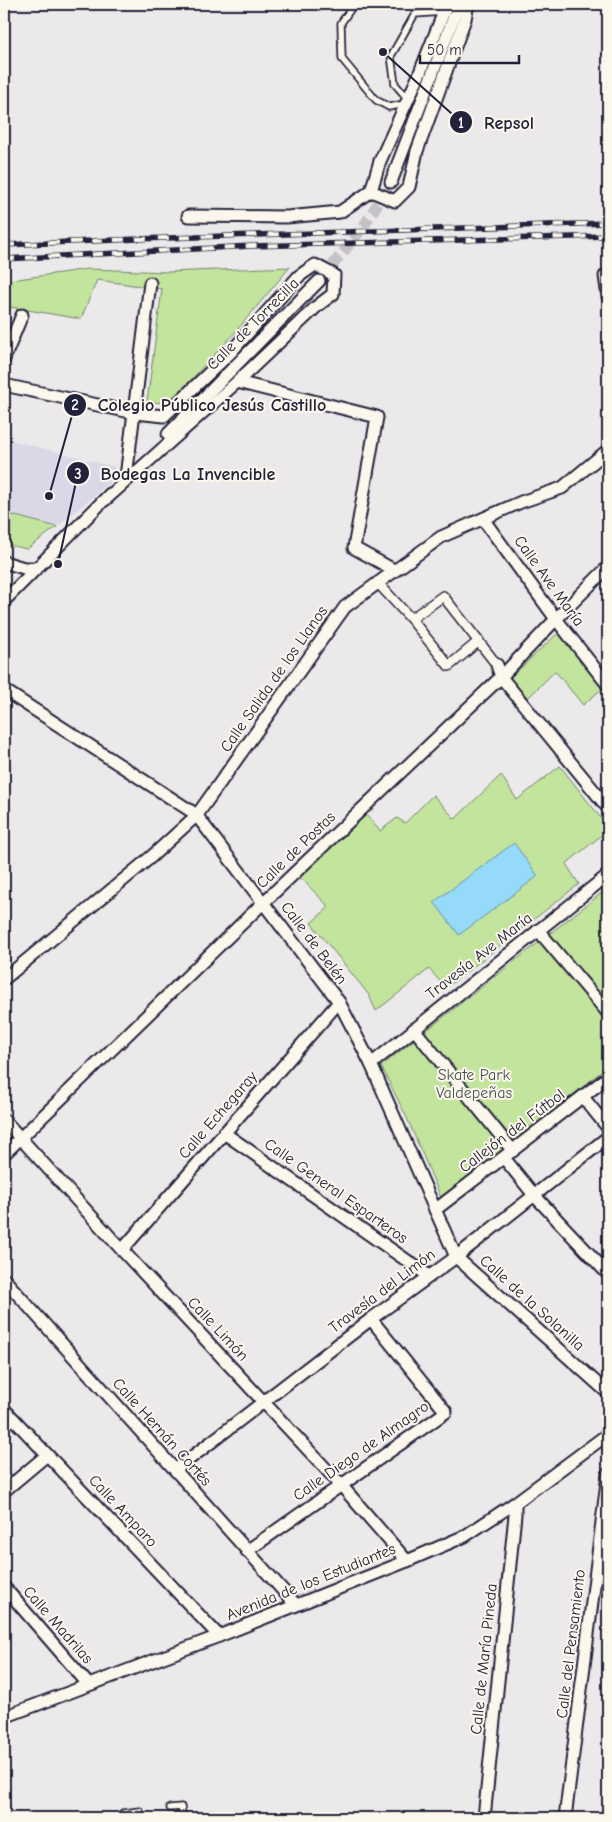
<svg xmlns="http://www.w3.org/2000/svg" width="612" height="1822" font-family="'Comic Neue',sans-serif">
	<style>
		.built { fill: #dad8e7 }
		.green { fill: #c2e49d; stroke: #72836c }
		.water { fill: #95daf8; stroke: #6790ac }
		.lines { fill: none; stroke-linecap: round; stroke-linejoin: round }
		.minor-tunnel { stroke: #c4c1c7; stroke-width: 11; stroke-dasharray: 11 5.5; stroke-linecap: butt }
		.service-casing { stroke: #22223b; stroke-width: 9 }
		.pedestrian-casing { stroke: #22223b; stroke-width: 12 }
		.minor-casing { stroke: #22223b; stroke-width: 15 }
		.service { stroke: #fbf7ec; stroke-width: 5.5 }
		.pedestrian { stroke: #fbf7ec; stroke-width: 9 }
		.minor { stroke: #fbf7ec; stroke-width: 11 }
		.rail-casing { stroke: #22223b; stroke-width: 5.5 }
		.rail { stroke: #fbf7ec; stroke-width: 4; stroke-dasharray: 11; stroke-linecap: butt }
		.labels { text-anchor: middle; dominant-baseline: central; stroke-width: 4; stroke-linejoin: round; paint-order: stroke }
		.street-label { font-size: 16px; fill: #22223b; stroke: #fbf7ec }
		.park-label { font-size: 16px; fill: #4a5254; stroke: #fbf7ec }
		.leader { fill: none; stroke: #22223b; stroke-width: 2 }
		.callout-dot { fill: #22223b; stroke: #fbf7ec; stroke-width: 2 }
		.mark-label { font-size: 15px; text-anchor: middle; font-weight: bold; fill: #fff }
		.callout-label { font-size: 18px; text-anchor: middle; font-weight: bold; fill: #22223b; stroke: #fbf7ec; stroke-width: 4; stroke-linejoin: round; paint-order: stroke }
	</style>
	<rect width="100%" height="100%" fill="#ece9ea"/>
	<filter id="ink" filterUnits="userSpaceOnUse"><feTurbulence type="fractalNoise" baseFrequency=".02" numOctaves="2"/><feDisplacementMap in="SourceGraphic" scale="10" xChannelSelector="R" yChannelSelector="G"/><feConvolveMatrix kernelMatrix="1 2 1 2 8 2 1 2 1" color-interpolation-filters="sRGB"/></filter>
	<g filter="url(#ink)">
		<polygon class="built" points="4,438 115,467 114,479 57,527 4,513"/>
		<g class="green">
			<polygon points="290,267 232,336 169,403 147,402 162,289 97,280 81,319 4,306 4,281 88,269 168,272"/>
			<polygon points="4,513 57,527 27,549 4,544"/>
			<polygon points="558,633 603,688 583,705 555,671 528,698 510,678"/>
			<polygon points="560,766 608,827 608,830 566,864 579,884 446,988 429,969 376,1011 369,995 311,923 329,907 300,877 366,815 380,831 397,818 405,823 433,795 455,819 501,775 517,800"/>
			<polygon points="608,888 608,1066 470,1180 442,1200 407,1118 381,1066"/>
		</g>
		<polygon class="water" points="514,843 538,876 459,935 434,902"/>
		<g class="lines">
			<polyline class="minor-tunnel" points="322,278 362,229 391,182"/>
			<defs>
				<g id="service">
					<polyline points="354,4 341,23 342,59 376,100 389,107 405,104"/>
					<polyline points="408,99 395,84 391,56 415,14 443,12"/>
					<polyline points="170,1808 181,1807 183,1818"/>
					<polyline points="123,1818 123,1813 140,1811"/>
				</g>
				<g id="pedestrian">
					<polyline points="377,582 411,619"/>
					<polyline points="479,641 449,666 411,619 443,596 497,665"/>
				</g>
				<g id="minor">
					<polyline points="447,4 419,75 380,161 371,191 395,201 409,187 417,151 465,19 468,4"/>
					<polyline points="391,182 459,4"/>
					<polyline points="188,216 287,217 340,212 371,191"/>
					<polyline points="605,276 608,297"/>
					<polyline points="4,359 22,315"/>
					<polyline points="237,382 377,417 354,548 394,570"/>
					<polyline points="4,385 135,413 164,416 230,353 299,276 315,265 334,275 333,294 316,307 237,382 105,500"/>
					<polyline points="168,434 319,281"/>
					<polyline points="126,477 150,283"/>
					<polyline points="483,519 556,619 608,685"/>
					<polyline points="4,562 24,568 37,568"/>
					<polyline points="4,601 110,494"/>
					<polyline points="497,665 501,677 608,808"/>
					<polyline points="4,690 197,815 200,820 339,1002 371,1064 456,1257 608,1393"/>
					<polyline points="538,930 608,1013"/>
					<polyline points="4,979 151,857 197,815 345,607 441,537 521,502 562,488 608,450"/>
					<polyline points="414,1029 513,1151"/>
					<polyline points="371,1064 608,875"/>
					<polyline points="583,1097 608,1128"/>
					<polyline points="4,1120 122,1250 341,1485 407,1561"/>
					<polyline points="224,1133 429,1276"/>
					<polyline points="4,1154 263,903 501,677 556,619 608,567"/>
					<polyline points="504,1158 534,1195 608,1274"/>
					<polyline points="435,1210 608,1077"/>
					<polyline points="122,1250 339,1002"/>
					<polyline points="4,1279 296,1605"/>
					<polyline points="4,1409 219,1636"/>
					<polyline points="175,1470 371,1319 456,1257 608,1137"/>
					<polyline points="4,1491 47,1455"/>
					<polyline points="247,1551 446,1412 371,1319"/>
					<polyline points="4,1587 88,1684"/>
					<polyline points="4,1717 219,1636 407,1561 465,1536 515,1503 608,1434"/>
					<polyline points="484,1818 515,1515 515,1503"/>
					<polyline points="565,1818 608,1474"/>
				</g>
			</defs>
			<use href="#service" class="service-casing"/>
			<use href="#pedestrian" class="pedestrian-casing"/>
			<use href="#minor" class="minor-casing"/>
			<use href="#service" class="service"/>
			<use href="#pedestrian" class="pedestrian"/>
			<use href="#minor" class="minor"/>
			<defs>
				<g id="rail">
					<polyline points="4,245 138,239 608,223"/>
					<polyline points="4,259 252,246 608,236"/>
				</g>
			</defs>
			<use href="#rail" class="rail-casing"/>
			<use href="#rail" class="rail"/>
		</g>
	</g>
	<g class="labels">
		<g class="street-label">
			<text transform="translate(253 324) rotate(-45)">Calle de Torrecilla</text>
			<text transform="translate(549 581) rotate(54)">Calle Ave María</text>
			<text transform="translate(274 679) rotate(-55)">Calle Salida de los Llanos</text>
			<text transform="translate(296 850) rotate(-44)">Calle de Postas</text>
			<text transform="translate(314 943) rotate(53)">Calle de Belén</text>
			<text transform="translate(479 956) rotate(-38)">Travesía Ave María</text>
			<text transform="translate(218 1115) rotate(-49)">Calle Echegaray</text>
			<text transform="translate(512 1131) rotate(-37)">Callejón del Fútbol</text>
			<text transform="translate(336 1191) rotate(35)">Calle General Esparteros</text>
			<text transform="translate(382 1291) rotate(-37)">Travesía del Limón</text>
			<text transform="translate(532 1303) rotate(42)">Calle de la Solanilla</text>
			<text transform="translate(218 1329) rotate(47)">Calle Limón</text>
			<text transform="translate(162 1432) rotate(48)">Calle Hernán Cortés</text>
			<text transform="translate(361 1451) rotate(-35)">Calle Diego de Almagro</text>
			<text transform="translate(123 1511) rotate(47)">Calle Amparo</text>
			<text transform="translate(311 1582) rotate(-22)">Avenida de los Estudiantes</text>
			<text transform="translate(58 1625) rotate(49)">Calle Madrilas</text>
			<text transform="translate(571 1644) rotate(-83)">Calle del Pensamiento</text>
			<text transform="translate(484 1659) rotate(-84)">Calle de María Pineda</text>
		</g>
		<g class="park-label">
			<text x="474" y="1075">Skate Park<tspan x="474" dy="18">Valdepeñas</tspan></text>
		</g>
	</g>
	<path class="leader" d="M383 52L461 122M49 496L75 405M58 564L78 473"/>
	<g class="callout-dot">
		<circle cx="383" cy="52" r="5"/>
		<circle cx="49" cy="496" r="5"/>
		<circle cx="58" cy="564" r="5"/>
		<circle cx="461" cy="122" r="12"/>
		<circle cx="75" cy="405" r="12"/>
		<circle cx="78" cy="473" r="12"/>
	</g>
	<g class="mark-label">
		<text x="461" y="128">1</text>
		<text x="75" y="410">2</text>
		<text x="78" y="479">3</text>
	</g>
	<g class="callout-label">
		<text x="509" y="129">Repsol</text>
		<text x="212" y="411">Colegio Público Jesús Castillo</text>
		<text x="188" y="480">Bodegas La Invencible</text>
	</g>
	<rect width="612" height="1822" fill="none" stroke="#fbf7ec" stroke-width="20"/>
	<rect x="10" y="10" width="592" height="1802" fill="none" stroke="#22223b" stroke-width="2" filter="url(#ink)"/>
	<path d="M420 55v8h99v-8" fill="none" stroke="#22223b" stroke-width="2.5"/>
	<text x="427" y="55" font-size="15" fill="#22223b" stroke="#fbf7ec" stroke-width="4" paint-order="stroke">50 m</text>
</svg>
